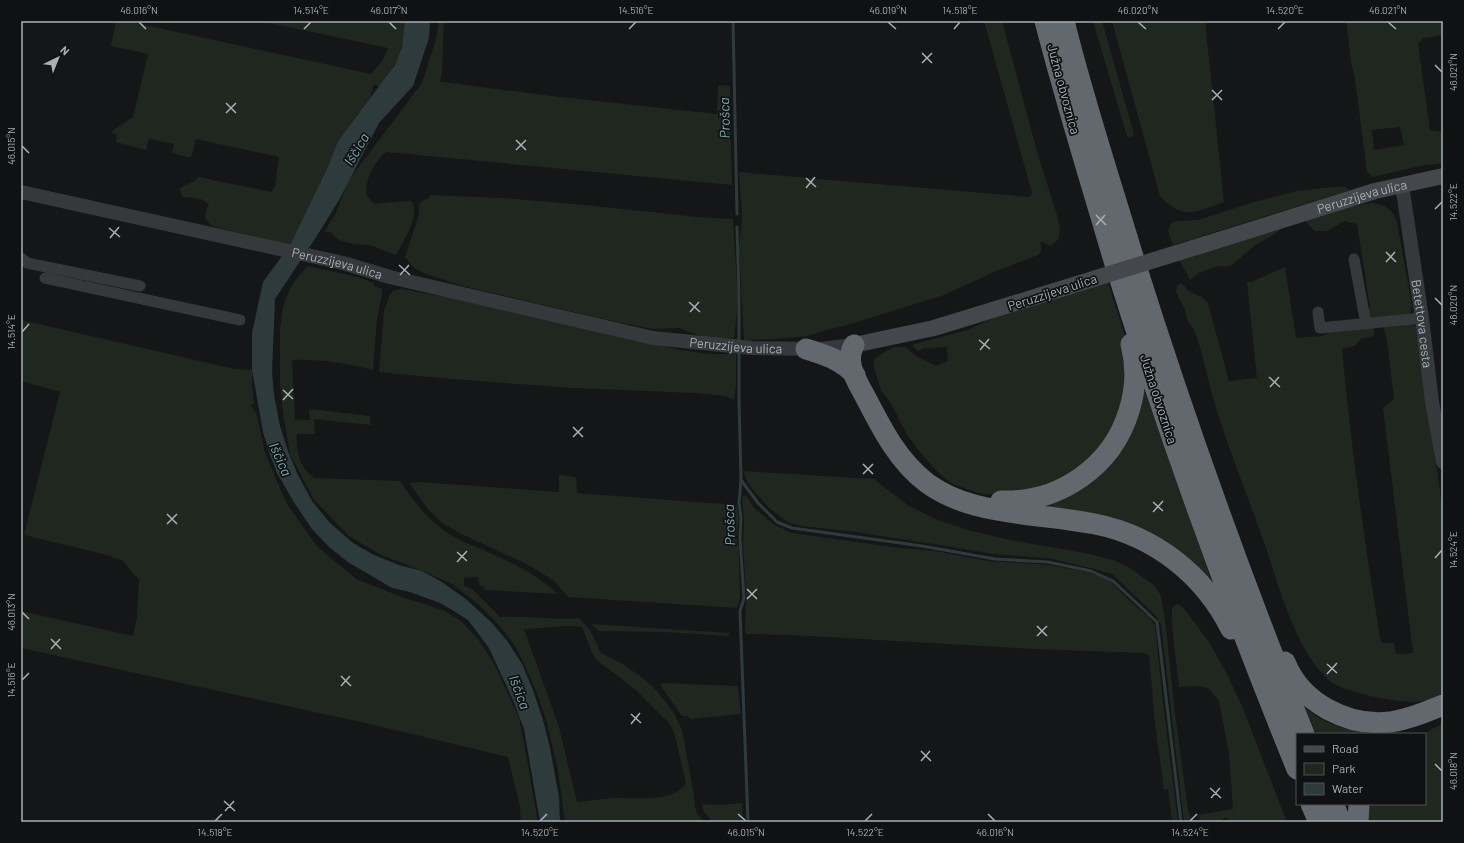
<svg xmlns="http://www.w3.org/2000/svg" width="1464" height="843" font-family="Barlow,sans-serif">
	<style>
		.green { fill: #20271f; fill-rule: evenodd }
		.water { fill: #2d3b3d }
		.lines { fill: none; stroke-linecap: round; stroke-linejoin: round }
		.stream { stroke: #2d3b3d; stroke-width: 3 }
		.minor { stroke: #36393c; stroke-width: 11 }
		.tertiary { stroke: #36393c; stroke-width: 14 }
		.secondary { stroke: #44484c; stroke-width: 16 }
		.motorway { stroke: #62686d; stroke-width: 21 }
		.secondary-bridge { stroke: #44484c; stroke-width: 16 }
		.ticks { fill: none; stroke: #a7b1b7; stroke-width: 1.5 }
		.labels { text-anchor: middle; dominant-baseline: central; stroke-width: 3.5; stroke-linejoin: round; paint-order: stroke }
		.street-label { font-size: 13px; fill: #a7b1b7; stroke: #101112 }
		.water-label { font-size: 14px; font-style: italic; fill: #7eaab2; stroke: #101112 }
		.neatline { fill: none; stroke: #a7b1b7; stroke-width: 1.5 }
		.ticks-label { font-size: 10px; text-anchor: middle; fill: #a7b1b7 }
	</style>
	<rect width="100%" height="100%" fill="#151617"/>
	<g class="green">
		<path d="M116,21H126L371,74L382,61L388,48L260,21H405C403,53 398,62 379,87L374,84L370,98L338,141L330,164L290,245L215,227C204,221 202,216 209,205C202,196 193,199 183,197L179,189L185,185L195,181L198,177L272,192L275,185L279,157L196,139L191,158L172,153L174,144L149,139L146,150L116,142L117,135L111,132L133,117L148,54L111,46Z"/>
		<path d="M439,21H444L442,71L440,82H444L551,96L717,114L718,85L730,86L732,185L386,152C374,163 366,177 366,194L374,204L406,201H411C422,213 402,244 396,255C387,252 378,247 369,245C355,243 339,245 331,232H324L336,213L348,181L422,83L436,39Z"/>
		<path d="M984,21H1002L1038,155L1057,215L1060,229L1058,240L1050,246L1043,242L1040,243C1042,248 1042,251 1038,255L992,273L944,295L844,326L823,331L808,336L775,339L744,340L739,249L742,215L739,172L1029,197L1032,193Z"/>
		<polygon points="1093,21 1102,21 1134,134 1132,137 1129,138 1127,136"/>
		<path d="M1112,21H1205L1224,202C1195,212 1183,221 1160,196Z"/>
		<path d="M1346,21H1443V35L1424,38L1418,43L1430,130L1443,132V163L1420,166L1373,177L1367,172L1355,80L1351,62ZM1400,127L1404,145L1374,150L1372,130Z"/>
		<polygon points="1334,187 1345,187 1350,190 1173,245 1168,231 1171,223 1176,221 1198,220 1254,202 1297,191"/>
		<polygon points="430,195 504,198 594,206 698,217 733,219 738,302 734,338 722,339 707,338 679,328 652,329 599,318 463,286 426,274 414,268 405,257 419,215 419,205 421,202 429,198"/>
		<path d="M1371,203C1385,204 1392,209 1397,222L1412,306L1411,312L1407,315L1370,320L1365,310L1370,307L1357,224L1345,221L1326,231H1315L1305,221L1354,206Z"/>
		<polygon points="1282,228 1275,234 1254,246 1233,264 1226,267 1218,266 1199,273 1190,280 1179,260"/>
		<path d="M307,266L358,277L374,283V286L382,289V295L377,319L373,370C347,363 319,359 292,360L295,420H310L309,409L370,416L371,425L314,419L315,434H297C295,449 301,471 315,478L400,481C414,502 428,520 449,534C461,542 475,546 488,552C513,563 538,575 558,594L485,590L484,586L479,585L478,577L464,578V586L472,589L500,617C527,616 553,620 579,618L590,630L601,653L621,663L643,678L657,691L674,713L682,730L694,795C695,809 694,812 705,822H565L558,771L546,719L536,691L524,664L515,646L499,625L478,604L452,584L430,574L381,555L349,536L314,500L290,454L283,414L280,382V330L283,307L287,296L292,285ZM567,626L582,627L593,655L598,661L636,690L669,723L674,732L686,783C673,804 633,797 612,798C600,799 589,801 577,802L559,727L524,629Z"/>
		<path d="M1285,267L1296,338L1322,336L1338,328L1374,326V336L1360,339C1357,347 1349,347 1342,349C1351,448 1365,545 1381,643H1394L1396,654L1413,653L1383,408L1394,399L1387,341L1383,325L1413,323L1416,327L1443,512V693C1437,695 1430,700 1424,701C1405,705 1345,693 1330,681C1297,653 1280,591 1267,551C1251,504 1232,459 1217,411C1209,387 1205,362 1197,338L1193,328L1187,320L1185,310L1176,292L1177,286L1181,283L1190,292L1202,297L1208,303L1229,381L1257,378L1247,282H1251Z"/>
		<polygon points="1108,282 1125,336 1128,350 1130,369 1119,425 1085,469 1009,497 978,493 953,484 944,478 934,468 919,451 906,433 892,405 881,390 874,368 874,360 877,357 893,347 906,347 916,356 936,366 948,361 947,347 924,348 918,351 912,345 967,330 1006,312 1064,296"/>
		<polygon points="401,289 452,298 680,350 711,354 736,354 736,387 734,400 726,396 694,393 573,388 451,379 379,372 384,311 389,296 394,290"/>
		<polygon points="21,320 235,369 252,370 252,386 254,404 250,404 257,415 265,452 281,491 289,507 317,546 356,579 407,599 428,605 442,610 460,620 478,639 495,665 519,718 526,753 538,822 521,822 520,807 508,757 370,724 21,648 21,611 133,636 137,617 139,580 123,561 107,555 24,535 60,392 21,381"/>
		<polygon points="1144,389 1212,582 1191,568 1021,505 1067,490"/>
		<polygon points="743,471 874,479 909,506 935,519 968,530 1010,540 1090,554 1116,561 1128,567 1154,585 1161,596 1165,619 1175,713 1188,810 1192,822 1184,822 1161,625 1156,616 1112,574 1094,569 1048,558 993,554 927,543 855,532 803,526 789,523 769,508 757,494 749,485"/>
		<polygon points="559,475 576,477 577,493 737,505 739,519 736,538 739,548 740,598 737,608 568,597 554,581 537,570 520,561 459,533 441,522 428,509 409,483 420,482 559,492"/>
		<polygon points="746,495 754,508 775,525 792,533 900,548 935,551 988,561 1050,565 1087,572 1101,576 1111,582 1133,604 1150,618 1155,625 1164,711 1178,822 1172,822 1168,789 1164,789 1155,724 1149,655 1143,653 1034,649 791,635 745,634 746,594 743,544 744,520 742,500 743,496"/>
		<path d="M1177,604L1182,606L1209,642L1226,672L1242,706L1287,822H1232L1229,819L1225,818L1218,822H1201L1197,815L1233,809L1229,754L1219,701L1208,688L1196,686L1179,687C1177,661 1171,634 1172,608Z"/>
		<polygon points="591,624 729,633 729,636 664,632 599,631"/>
		<polygon points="661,683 738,686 741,714 690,719 688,716 682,716 661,686"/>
		<path d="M1306,709C1338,733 1362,733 1401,729L1394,734H1316Z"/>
		<polygon points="1443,723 1443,822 1368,822 1369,804 1425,804 1425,736 1427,732"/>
		<polygon points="742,803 743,822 712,822 703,810 702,804 718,805"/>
	</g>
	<polygon class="water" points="405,21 430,21 429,38 413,86 379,123 339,200 320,231 275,299 272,371 274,395 280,426 288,451 297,473 312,501 330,523 353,543 374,555 399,565 422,571 442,582 467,600 492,623 508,642 522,664 533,690 543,720 550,748 559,797 560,822 540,822 524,729 513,700 489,648 468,620 452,610 440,603 410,592 392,588 348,562 329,547 312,529 295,504 277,473 270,455 263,432 252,370 252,333 263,282 290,245 328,167 338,141 395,65 402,47"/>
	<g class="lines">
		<g class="stream">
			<polyline points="733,21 737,214"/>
			<polyline points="737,227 739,298 739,343"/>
			<polyline points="739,351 739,401 741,480 739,503 741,518 740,538 744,598 740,611 748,822"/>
			<polyline points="741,480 758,503 777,522 792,528 922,546 995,559 1048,562 1091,571 1113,581 1157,622 1181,822"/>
		</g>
		<g class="minor">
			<polyline points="21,258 27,263 140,286"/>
			<polyline points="1354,259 1366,324"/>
			<polyline points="45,278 240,320"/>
			<polyline points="1318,312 1320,328 1422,318"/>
		</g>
		<g class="tertiary">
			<path id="s1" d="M1402,185L1422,318L1432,402L1443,462"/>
			<path id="s2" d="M21,192L343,263L390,277L653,338L752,348L820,349L854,345"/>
		</g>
		<g class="secondary">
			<path id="s3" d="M1206,244L1375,191L1443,176"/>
			<polyline points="854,345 934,328 1048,293"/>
		</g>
		<g class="motorway">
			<path d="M1045,21C1065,99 1089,176 1112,254C1166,428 1228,600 1297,769"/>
			<path d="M1064,21C1083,98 1108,174 1131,250C1182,413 1240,575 1304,734"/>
			<path d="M854,345C844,363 857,381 866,398C882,429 898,461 927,483C957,505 993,510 1029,515C1051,517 1073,520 1095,524C1155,536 1204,575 1231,629"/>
			<path d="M806,349C825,355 842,360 855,375"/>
			<path d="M1001,501C1059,503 1112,467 1129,411C1136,389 1137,367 1131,344"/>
			<path d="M1285,662C1301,703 1348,727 1390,722C1409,719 1426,712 1443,705"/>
			<polyline points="1311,804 1319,822"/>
			<polyline points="1333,804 1341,822"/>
			<polyline points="1358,822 1359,804"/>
		</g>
		<polyline class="secondary-bridge" points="1048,293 1206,244"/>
	</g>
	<path class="ticks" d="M139,22L146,29M389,22L396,29M888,22L896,29M1138,22L1146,29M1388,22L1396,29M304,29L311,22M629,29L636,22M954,29L960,22M1278,29L1285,22M922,53L932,63M922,63L932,53M1435,65L1442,72M1212,90L1222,100M1212,100L1222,90M226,103L236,113M226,113L236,103M516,140L526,150M22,146L29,153M516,150L526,140M806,178L816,187M806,188L815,177M1435,209L1442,202M1096,215L1106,225M1096,225L1105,215M109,228L120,237M110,238L119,227M1386,252L1396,262M1386,262L1395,252M399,265L410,275M400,275L409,265M1435,298L1442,305M689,302L700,312M690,312L699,302M22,332L29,324M979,340L990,349M980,350L989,339M1269,377L1280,387M1270,387L1279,377M283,390L293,399M283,400L293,389M573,427L583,437M573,437L583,427M863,464L873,474M863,474L873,464M1153,502L1163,511M1153,512L1163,501M167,514L177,524M167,524L177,514M457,552L467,561M1435,558L1442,550M457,562L467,551M747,589L757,599M747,599L757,589M22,612L29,619M1037,626L1047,636M1037,636L1047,626M51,639L61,649M51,649L60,639M1327,664L1337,673M1327,674L1337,663M341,676L351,686M22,680L29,673M341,686L350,676M631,714L641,723M631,724L640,713M921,751L931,761M921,761L930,751M1435,764L1442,771M1210,788L1221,798M1211,798L1220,788M224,801L235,811M225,811L234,801M738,814L746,821M988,814L995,821M215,821L222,814M540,821L547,814M865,821L872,814M1190,821L1197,814"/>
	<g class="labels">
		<g class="street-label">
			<text transform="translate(1064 89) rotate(75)">Južna obvoznica</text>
			<text stroke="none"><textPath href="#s3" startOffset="163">Peruzzijeva ulica</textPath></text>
			<text stroke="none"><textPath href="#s2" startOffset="324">Peruzzijeva ulica</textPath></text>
			<text transform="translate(1052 292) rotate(-18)">Peruzzijeva ulica</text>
			<text stroke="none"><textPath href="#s1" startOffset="140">Betettova cesta</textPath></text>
			<text stroke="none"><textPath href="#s2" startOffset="732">Peruzzijeva ulica</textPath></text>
			<text transform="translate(1159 399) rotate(72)">Južna obvoznica</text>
		</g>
		<g class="water-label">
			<text transform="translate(724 118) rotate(-91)">Prošca</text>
			<text transform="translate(356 149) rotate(-59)">Iščica</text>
			<text transform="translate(281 459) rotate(66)">Iščica</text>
			<text transform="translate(729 525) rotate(-92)">Prošca</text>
			<text transform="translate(520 692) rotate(69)">Iščica</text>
		</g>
	</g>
	<rect width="1464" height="843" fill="none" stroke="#101112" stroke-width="44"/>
	<rect x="1296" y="733" width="130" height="72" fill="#101112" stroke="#4c5154"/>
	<rect x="1304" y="746" width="20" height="6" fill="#44484c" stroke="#4c5154"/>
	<text x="1332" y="753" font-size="12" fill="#a7b1b7">Road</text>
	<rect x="1304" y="763" width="20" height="12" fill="#20271f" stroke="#4c5154"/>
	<text x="1332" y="773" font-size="12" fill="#a7b1b7">Park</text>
	<rect x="1304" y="783" width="20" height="12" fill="#2d3b3d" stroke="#4c5154"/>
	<text x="1332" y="793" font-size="12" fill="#a7b1b7">Water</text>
	<g transform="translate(58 58) rotate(43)" stroke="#101112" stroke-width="3" paint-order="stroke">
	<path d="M0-3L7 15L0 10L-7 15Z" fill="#a7b1b7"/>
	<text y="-6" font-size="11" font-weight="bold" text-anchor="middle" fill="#a7b1b7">N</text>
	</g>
	<rect x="22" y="22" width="1420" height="799" class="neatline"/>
	<g class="ticks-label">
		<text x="139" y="14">46.016°N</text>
		<text x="311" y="14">14.514°E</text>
		<text x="389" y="14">46.017°N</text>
		<text x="636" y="14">14.516°E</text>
		<text x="888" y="14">46.019°N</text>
		<text x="960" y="14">14.518°E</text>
		<text x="1138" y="14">46.020°N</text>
		<text x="1285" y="14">14.520°E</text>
		<text x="1388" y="14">46.021°N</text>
		<text transform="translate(1453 72) rotate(-90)" y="4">46.021°N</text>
		<text transform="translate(11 146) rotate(-90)" y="4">46.015°N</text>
		<text transform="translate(1453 202) rotate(-90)" y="4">14.522°E</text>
		<text transform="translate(1453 305) rotate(-90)" y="4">46.020°N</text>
		<text transform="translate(11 332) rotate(-90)" y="4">14.514°E</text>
		<text transform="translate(1453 550) rotate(-90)" y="4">14.524°E</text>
		<text transform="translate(11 612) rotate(-90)" y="4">46.013°N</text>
		<text transform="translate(11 680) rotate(-90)" y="4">14.516°E</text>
		<text transform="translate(1453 771) rotate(-90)" y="4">46.018°N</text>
		<text x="215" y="836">14.518°E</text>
		<text x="540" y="836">14.520°E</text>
		<text x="746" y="836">46.015°N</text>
		<text x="865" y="836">14.522°E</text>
		<text x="995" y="836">46.016°N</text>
		<text x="1190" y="836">14.524°E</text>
	</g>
</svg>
